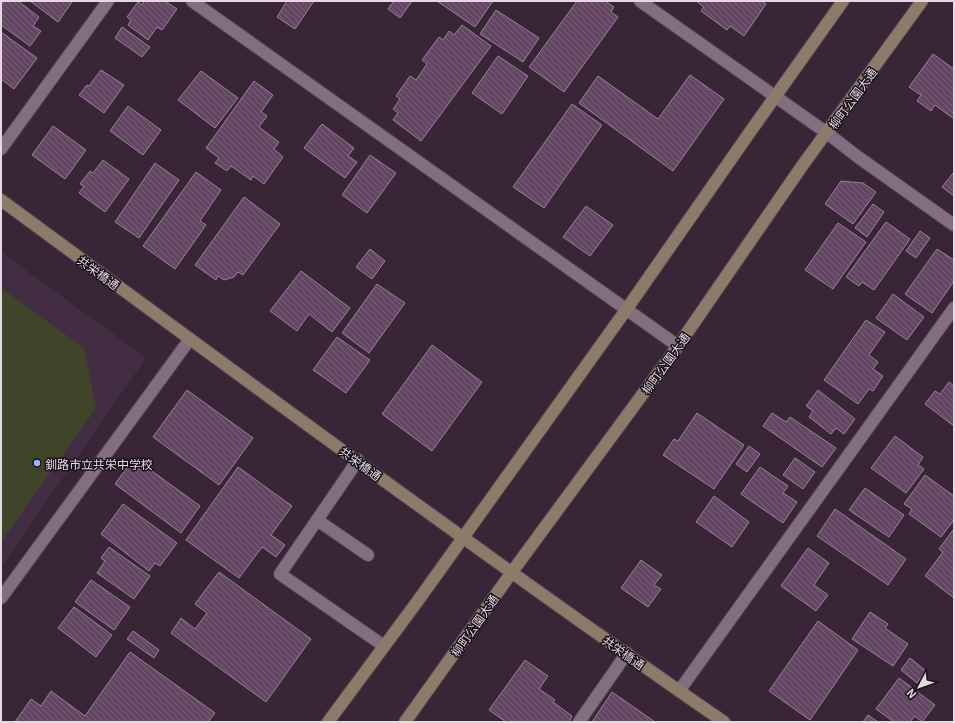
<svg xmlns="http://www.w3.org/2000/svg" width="955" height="723" font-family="Georgia,'Noto Sans JP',serif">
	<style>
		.built { fill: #432d43 }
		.pitch { fill: #404429 }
		.building { fill: url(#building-back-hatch); stroke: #978296 }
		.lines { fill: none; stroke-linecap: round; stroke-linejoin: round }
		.lane-casing { stroke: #524351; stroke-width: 14 }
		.street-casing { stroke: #524351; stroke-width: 14 }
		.secondary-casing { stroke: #524351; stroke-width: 14 }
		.lane { stroke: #826d81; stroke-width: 12 }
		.street { stroke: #826d81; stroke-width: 12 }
		.secondary { stroke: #8c7b69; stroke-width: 12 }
		.poi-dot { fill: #92b7fd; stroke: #1a121a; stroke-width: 1.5 }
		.labels { text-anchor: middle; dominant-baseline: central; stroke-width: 3; stroke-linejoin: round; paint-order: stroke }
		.street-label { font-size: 12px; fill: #e4d8e3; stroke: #1a121a }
		.poi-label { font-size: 12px; fill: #e4d8e3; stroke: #1a121a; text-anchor: start }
	</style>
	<defs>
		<pattern id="building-back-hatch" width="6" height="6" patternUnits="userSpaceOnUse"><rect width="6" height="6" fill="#644563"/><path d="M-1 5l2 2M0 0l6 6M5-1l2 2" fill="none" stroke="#7a5f79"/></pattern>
	</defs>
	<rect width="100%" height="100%" fill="#382637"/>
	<polygon class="built" points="1,252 146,358 1,567"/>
	<polygon class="pitch" points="1,288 84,348 96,408 1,542"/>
	<g class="building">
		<polygon points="4,1 18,1 39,17 33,26 41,31 30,46 1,25 1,5"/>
		<polygon points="30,1 70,1 72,2 58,22"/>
		<polygon points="144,1 165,1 177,9 162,30 157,27 148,40 128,25 131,20 127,17 138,2 142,5"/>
		<polygon points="287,1 314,1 295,29 277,17"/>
		<polygon points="394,1 412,1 400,18 388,9"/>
		<polygon points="437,1 493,1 475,27"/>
		<polygon points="577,1 605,1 614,7 611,12 618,17 564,92 529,67"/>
		<polygon points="696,1 761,1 766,4 744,36 730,26 727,30 701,11 704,7"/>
		<polygon points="496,10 539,38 523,62 480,34"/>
		<polygon points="462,25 491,46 421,141 393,120 398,113 393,109 400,99 396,96 410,76 416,80 427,64 422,60 439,37 443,40 449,31 454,35"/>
		<polygon points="122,27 150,47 142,57 115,38"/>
		<polygon points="1,32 37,58 14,89 1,79"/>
		<polygon points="933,54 954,69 954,119 935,105 931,111 917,101 921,95 909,87"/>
		<polygon points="498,56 528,76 502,114 472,93"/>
		<polygon points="101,70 124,85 104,113 79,95 87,85 89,86"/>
		<polygon points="201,71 238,98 215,128 178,100"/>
		<polygon points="690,75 724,99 673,171 579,103 598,76 658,119"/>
		<polygon points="254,81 273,95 261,112 267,116 259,127 279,142 274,149 283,157 264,184 253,176 251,180 231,166 227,171 215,163 219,158 206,148"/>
		<polygon points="572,104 602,125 544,208 513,187"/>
		<polygon points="128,106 161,130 143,155 110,131"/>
		<polygon points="322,124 354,148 348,156 357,162 345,178 304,148"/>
		<polygon points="53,126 86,150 65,179 32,155"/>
		<polygon points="370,155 396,173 367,213 342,195"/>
		<polygon points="103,160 129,179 105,212 79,193 84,186 80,184 90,171 93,173"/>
		<polygon points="155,163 179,180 139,238 115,222"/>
		<polygon points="196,172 221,190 200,221 206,225 175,269 143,246"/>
		<polygon points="954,172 954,196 942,187"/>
		<polygon points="841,181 863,183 876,192 853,224 825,204"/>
		<polygon points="244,197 280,224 243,275 238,272 234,277 224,280 218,276 216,280 195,265"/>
		<polygon points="873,204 884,212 867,237 855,228"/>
		<polygon points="586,206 613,225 590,256 563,237"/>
		<polygon points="886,222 910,239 874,290 862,282 859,286 846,277"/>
		<polygon points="838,223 866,242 833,289 805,270"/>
		<polygon points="920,231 930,238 916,258 906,251"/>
		<polygon points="370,249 385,261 372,279 356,267"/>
		<polygon points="937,249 954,260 954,281 932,313 905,294"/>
		<polygon points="301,271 350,308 332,332 309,314 297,331 270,311"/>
		<polygon points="377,284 405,303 369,353 342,333"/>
		<polygon points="893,294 924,317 907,340 876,318"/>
		<polygon points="866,320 885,332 869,355 878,362 873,369 883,376 873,391 869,389 858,404 824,380"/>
		<polygon points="337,337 370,360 346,393 313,370"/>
		<polygon points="432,345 482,382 432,451 382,414"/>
		<polygon points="949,382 954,386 954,426 925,404 935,391 940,394"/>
		<polygon points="187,390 253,438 219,485 153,437"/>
		<polygon points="818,390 855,419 844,434 836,428 831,434 809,417 813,411 806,406"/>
		<polygon points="697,413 744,445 714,489 663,455 674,439 678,441"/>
		<polygon points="772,413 786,422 790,417 836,448 822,467 763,426"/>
		<polygon points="895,436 923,457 918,465 924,469 906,493 871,468"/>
		<polygon points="749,446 760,454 747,472 736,464"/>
		<polygon points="134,458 200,506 181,533 115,484"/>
		<polygon points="795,458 815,472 803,489 783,475"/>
		<polygon points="238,467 292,506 271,535 285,545 276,557 262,547 239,578 186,540"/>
		<polygon points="760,467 788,486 783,493 797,502 783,523 741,494"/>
		<polygon points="925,475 954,496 954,520 941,537 909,514 912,509 904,504"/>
		<polygon points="865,488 904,515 889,537 849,510"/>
		<polygon points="714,496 749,522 732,547 696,522"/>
		<polygon points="123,504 177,543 160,566 155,563 149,571 101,534"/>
		<polygon points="835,509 906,559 888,585 817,536"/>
		<polygon points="953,530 954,531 954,598 925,576 943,552 939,549"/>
		<polygon points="109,547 150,576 134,599 97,573 105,561 101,558"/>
		<polygon points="808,548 829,563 814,585 828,595 816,611 781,586"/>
		<polygon points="641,560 662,575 654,585 661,589 648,607 621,588"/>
		<polygon points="219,572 311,639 266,702 171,633 181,618 195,629 207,613 195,604"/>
		<polygon points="91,580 130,607 114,630 75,602"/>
		<polygon points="74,607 112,635 96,657 58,628"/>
		<polygon points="870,612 888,624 885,628 908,644 893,666 852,639"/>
		<polygon points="818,621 858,650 810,720 769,691"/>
		<polygon points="133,631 159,650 154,658 127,639"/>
		<polygon points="130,652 215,713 208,722 15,722 31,699 41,706 51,691 85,716"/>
		<polygon points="910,658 926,671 917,683 901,670"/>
		<polygon points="525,660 548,676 539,689 555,700 553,702 572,716 569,722 506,722 489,710"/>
		<polygon points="899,678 935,705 922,722 915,716 910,722 894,722 876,709"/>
		<polygon points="612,692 655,722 592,722"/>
		<polygon points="868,715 878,722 863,722"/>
	</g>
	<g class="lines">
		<defs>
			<g id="lane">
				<polyline points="317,520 358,460"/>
				<polyline points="368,555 317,520 280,574 384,646"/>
				<polyline points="579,722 627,653"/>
			</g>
			<g id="street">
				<polyline points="192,1 678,346"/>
				<polyline points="640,1 827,133 858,157 954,225"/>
				<polyline points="1,149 108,1"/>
				<polyline points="1,598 190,339"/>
				<polyline points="679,691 954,308"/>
			</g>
			<g id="secondary">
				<path d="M1,200C240,376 480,553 724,722"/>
				<polyline points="328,722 417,602 626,310 750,132 843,1"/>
				<polyline points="405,722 512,572 678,346 802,166 922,1"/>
			</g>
		</defs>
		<use href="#lane" class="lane-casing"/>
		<use href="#street" class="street-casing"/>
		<use href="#secondary" class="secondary-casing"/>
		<use href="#lane" class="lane"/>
		<use href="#street" class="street"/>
		<use href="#secondary" class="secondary"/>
	</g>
	<circle class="poi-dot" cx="37" cy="463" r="4"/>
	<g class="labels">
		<g class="street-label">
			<text transform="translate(852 98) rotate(-54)">柳町公園大通</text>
			<text transform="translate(99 272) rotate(36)">共栄橋通</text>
			<text transform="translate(665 363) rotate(-54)">柳町公園大通</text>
			<text transform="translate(361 463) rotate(36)">共栄橋通</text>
			<text transform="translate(474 625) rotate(-55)">柳町公園大通</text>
			<text transform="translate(624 652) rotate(35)">共栄橋通</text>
		</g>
		<g class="poi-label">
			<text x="45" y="463">釧路市立共栄中学校</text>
		</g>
	</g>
	<rect width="955" height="723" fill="none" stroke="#e4d8e3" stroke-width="4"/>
	<g transform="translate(919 687) rotate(229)" stroke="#1a121a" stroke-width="3" paint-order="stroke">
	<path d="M0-3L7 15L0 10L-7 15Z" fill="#e4d8e3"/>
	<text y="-6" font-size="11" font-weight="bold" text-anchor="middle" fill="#e4d8e3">N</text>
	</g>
</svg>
